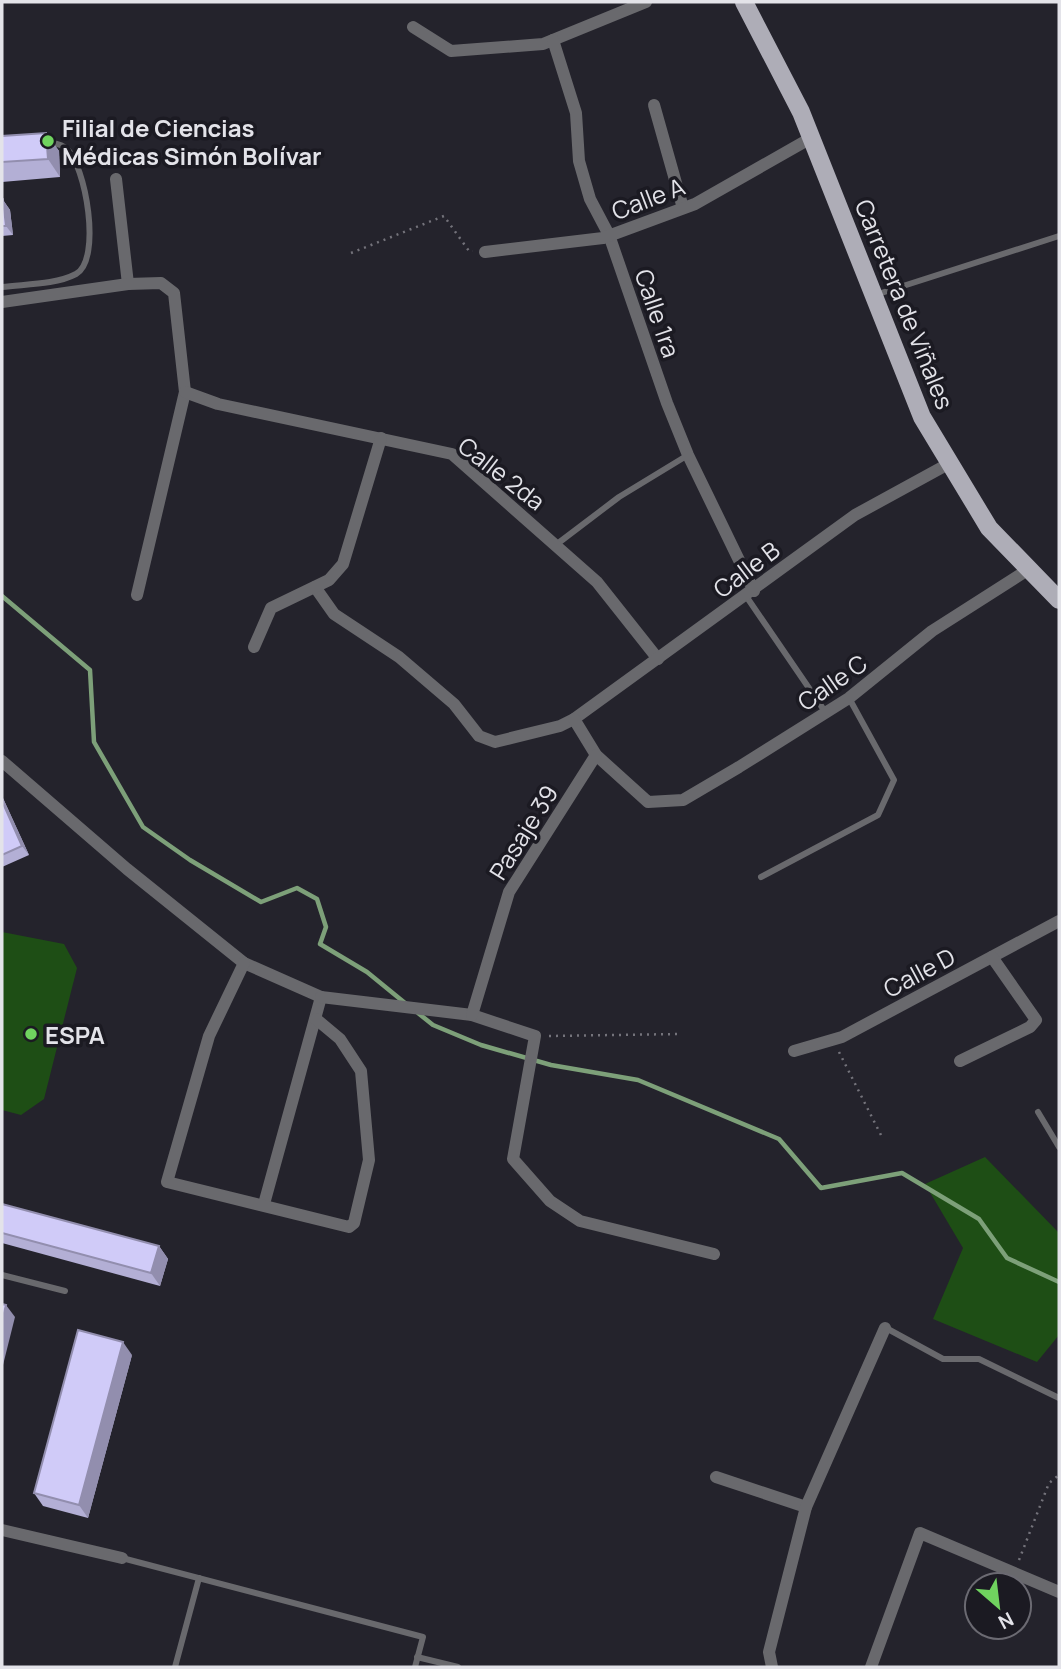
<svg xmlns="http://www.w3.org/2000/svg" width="1061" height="1669" font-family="Manrope,sans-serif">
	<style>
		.green { fill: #1e4e15 }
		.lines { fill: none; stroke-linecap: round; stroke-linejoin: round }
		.stream { stroke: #7da079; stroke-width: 4.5 }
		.path { stroke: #74737b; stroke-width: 2.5; stroke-dasharray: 2 5; stroke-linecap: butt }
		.service { stroke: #69696d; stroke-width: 6 }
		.minor { stroke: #69696d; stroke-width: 12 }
		.primary { stroke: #aeadb7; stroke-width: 18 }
		.wall { fill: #b3afd5 }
		.shaded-wall { fill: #928eae }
		.building { fill: #d0cbf8; stroke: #928eae; stroke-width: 2 }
		.poi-dot { fill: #70d35f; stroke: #1b1a22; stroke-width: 2.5 }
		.labels { text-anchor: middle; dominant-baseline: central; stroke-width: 7; stroke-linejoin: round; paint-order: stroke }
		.poi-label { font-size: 24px; font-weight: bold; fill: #e3e3e9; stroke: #1b1a22; text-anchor: start }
		.street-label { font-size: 24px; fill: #e3e3e9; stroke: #1b1a22 }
	</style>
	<rect width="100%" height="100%" fill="#24232c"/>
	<g class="green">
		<polygon points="2,932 64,944 77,968 44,1099 21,1115 2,1110"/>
		<polygon points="985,1157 1059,1233 1059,1335 1037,1362 933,1319 963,1248 925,1184"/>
	</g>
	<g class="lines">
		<g class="stream">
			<polyline points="2,596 90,670 94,742 143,827 190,860 261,902 297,888 317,899 326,927 320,944 367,972 405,1003"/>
			<polyline points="418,1013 433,1025 481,1045 551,1065 638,1080 779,1139 821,1188 902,1173 979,1219 1007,1258 1059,1282"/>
		</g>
		<g class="path">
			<polyline points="351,253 444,216 469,251 473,251"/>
			<polyline points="549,1036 679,1034"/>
			<polyline points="839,1052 882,1137"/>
			<polyline points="1019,1560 1049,1483 1059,1475"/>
		</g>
		<g class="service">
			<path d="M2,287C25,284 55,285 76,274C102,260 86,165 66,148C59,143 54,143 46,144"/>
			<polyline points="875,295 1059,236"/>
			<polyline points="557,544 619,497 688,455"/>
			<polyline points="746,596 826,713"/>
			<polyline points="761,877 878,815 894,780 849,698"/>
			<polyline points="1038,1112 1059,1147"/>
			<polyline points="2,1275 65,1291"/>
			<polyline points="886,1328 943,1359 979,1359 1059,1398"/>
			<polyline points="122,1558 423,1637 415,1667"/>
			<polyline points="417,1657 458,1667"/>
			<polyline points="175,1667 199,1578"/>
		</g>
		<g class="minor">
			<polyline points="413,27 451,51 543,44 646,2"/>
			<polyline points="553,40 576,113 579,161 590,199 609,235 667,403 688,455 754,591"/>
			<polyline points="654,105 683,208"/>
			<polyline points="116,179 128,284"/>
			<polyline points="485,252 603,238 695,204 811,138"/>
			<polyline points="2,302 128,284 161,283 174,293 185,392 137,595"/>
			<polyline points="185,392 218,404 452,454 597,582 658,659"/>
			<polyline points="315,587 334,614 399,657 454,704 479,736 495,742 560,726 574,719 855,515 950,463"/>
			<polyline points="254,647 271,608 329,580 343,564 381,438"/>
			<polyline points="574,719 596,755 648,802 683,800 739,767 849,698 932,631 1029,569"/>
			<polyline points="2,761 127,869 244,963 321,997 264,1204"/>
			<polyline points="244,963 209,1036 167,1182 349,1227 354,1223 369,1160 361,1071 340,1039 316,1019"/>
			<polyline points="321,997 472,1015 535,1036 513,1159 550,1201 580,1221 714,1254"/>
			<polyline points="472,1015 509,892 596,755"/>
			<polyline points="794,1051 842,1037 1059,921"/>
			<polyline points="960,1061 1030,1027 1036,1020 992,957"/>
			<polyline points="716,1477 806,1507"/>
			<polyline points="2,1530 122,1558"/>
			<polyline points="772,1667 769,1652 806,1507 885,1328"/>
			<polyline points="871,1667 920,1533 1059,1592"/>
		</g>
		<polyline class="primary" points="744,2 801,112 922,417 989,528 1059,600"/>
	</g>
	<g class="wall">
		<polygon points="46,133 59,151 60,177 2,182 2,136"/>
		<polygon points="3,200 10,210 13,235 2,236 2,201"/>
		<polygon points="2,796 29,855 2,867"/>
		<polygon points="2,1204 159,1246 168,1259 160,1286 2,1243"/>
		<polygon points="132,1355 88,1518 43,1506 34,1493"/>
	</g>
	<g class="shaded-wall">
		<polygon points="46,133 59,151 60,177 48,159"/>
		<polygon points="3,200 10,210 13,235 6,226"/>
		<polygon points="2,796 29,855 22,846 2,801"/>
		<polygon points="159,1246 168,1259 160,1286 151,1273"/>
		<polygon points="6,1305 15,1317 2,1369 2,1321"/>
		<polygon points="123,1342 132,1355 88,1518 79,1505"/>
	</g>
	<g class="building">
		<polygon points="46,133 48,159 2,162 2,136"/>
		<polygon points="3,200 6,226 2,226 2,201"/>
		<polygon points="2,801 22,846 2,855"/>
		<polygon points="2,1204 159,1246 151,1273 2,1233"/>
		<polygon points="2,1304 6,1305 2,1321"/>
		<polygon points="78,1330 123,1342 79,1505 34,1493"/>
	</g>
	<g class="poi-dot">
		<circle cx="48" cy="141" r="7"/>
		<circle cx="31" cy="1034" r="7"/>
	</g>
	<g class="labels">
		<g class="poi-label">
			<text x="62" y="127">Filial de Ciencias<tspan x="62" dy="28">Médicas Simón Bolívar</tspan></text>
			<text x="45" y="1034">ESPA</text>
		</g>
		<g class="street-label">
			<text transform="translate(648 198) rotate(-21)">Calle A</text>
			<text transform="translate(905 304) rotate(68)">Carretera de Viñales</text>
			<text transform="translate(658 313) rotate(71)">Calle 1ra</text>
			<text transform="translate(502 473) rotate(38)">Calle 2da</text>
			<text transform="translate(746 569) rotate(-37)">Calle B</text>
			<text transform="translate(832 682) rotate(-35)">Calle C</text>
			<text transform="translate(523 832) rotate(-58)">Pasaje 39</text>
			<text transform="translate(919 972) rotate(-28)">Calle D</text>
		</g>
	</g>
	<rect width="1061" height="1669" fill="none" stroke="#e3e3e9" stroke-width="7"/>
	<g transform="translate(998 1606) rotate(152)"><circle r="33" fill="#1b1a22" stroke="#6b6a72" stroke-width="2"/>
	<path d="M0-5L12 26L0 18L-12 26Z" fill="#70d35f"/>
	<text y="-10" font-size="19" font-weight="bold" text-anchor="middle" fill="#e3e3e9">N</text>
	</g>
</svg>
